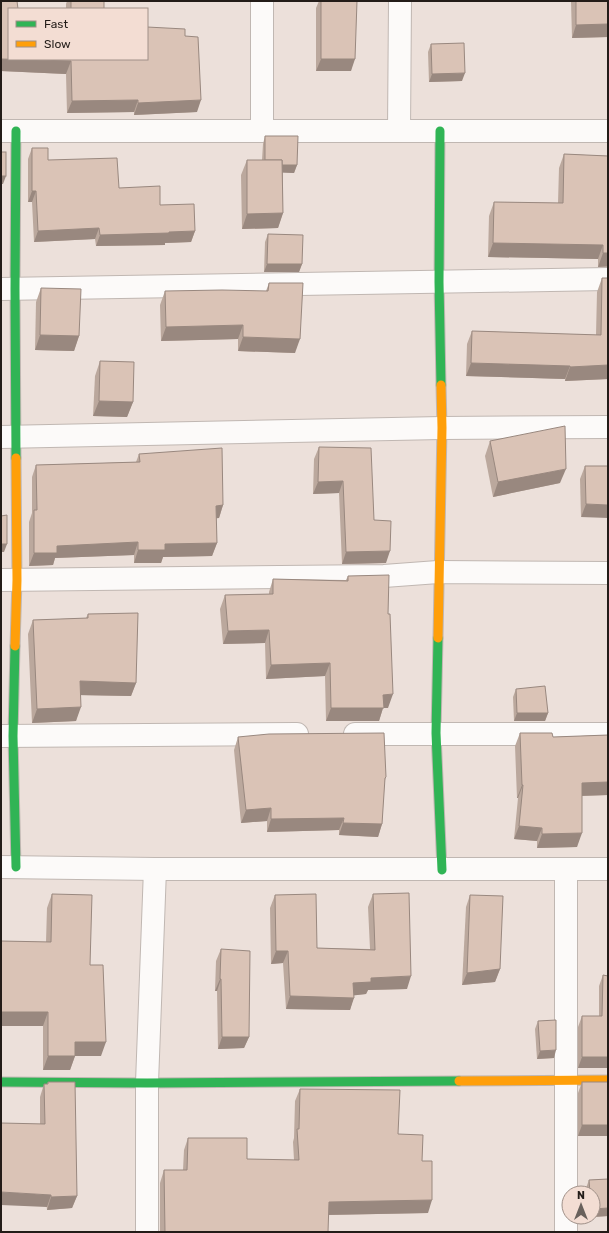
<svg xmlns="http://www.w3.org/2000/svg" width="609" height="1233" font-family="Rubik,sans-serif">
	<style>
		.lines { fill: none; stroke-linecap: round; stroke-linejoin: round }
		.street-casing { stroke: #c0b7b2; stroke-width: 24 }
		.fast-casing { stroke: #c0b7b2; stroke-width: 11 }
		.slow-casing { stroke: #c0b7b2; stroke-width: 11 }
		.street { stroke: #fcfaf9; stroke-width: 22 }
		.fast { stroke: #30b455; stroke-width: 9 }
		.slow { stroke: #ff9f0a; stroke-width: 9 }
		.wall { fill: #bba89d }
		.shaded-wall { fill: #99887f }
		.building { fill: #dac3b6; stroke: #99887f }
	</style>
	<rect width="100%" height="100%" fill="#ece0da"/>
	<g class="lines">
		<defs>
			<g id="street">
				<polyline points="262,1 262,131"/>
				<polyline points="1,131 608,131"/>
				<polyline points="399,131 400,1"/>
				<polyline points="1,289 608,279"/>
				<polyline points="1,437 442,428 608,427"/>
				<polyline points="1,580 384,576 438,572 608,573"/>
				<polyline points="355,734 608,734"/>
				<polyline points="1,736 297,734"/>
				<polyline points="1,867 155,869 608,869"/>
				<polyline points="566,870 566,1232"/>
				<polyline points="147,1232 147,1083 155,869"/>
			</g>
			<g id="fast">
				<polyline points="16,131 15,289 16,458"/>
				<polyline points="440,131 439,282 441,385"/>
				<polyline points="438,638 436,733 442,870"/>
				<polyline points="15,646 13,736 16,867"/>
				<polyline points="1,1082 147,1083 459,1081"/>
			</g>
			<g id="slow">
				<polyline points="438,638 442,428 441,385"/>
				<polyline points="15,646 17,580 16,458"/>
				<polyline points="459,1081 608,1080"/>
			</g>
		</defs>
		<use href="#street" class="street-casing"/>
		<use href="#fast" class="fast-casing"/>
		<use href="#slow" class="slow-casing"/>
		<use href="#street" class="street"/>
		<use href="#fast" class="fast"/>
		<use href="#slow" class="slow"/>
	</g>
	<g class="wall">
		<polygon points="1,1 9,59 185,36 197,112 134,115 134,112 67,113 66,74 1,71"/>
		<polygon points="67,1 104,1 104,9 66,9 66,4"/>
		<polygon points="319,1 357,1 351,71 316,71 316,8"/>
		<polygon points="571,1 608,1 608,37 572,38"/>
		<polygon points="431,44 462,81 429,82 428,52"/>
		<polygon points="265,136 297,165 294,173 283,172 283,213 278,228 242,229 241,175 247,160 262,160 263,144"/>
		<polygon points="32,148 48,160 160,205 195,231 191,242 165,243 165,245 96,246 95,239 34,242 32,202 28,202 28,159"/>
		<polygon points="564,154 608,156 608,267 598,267 598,259 488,257 489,216 494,202 558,203 559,168"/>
		<polygon points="268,234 302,264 299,272 264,272 265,242"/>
		<polygon points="602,278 608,278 608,379 565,381 565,379 466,376 467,344 472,331 596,335 597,292"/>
		<polygon points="269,283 295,353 238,351 238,339 161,341 160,305 165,291 266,291"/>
		<polygon points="41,288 79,336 74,351 35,350 36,302"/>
		<polygon points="100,361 133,402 127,417 93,416 95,376"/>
		<polygon points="490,441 560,483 493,497 485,456"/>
		<polygon points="319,447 374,520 386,563 342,564 339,493 313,494 314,459"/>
		<polygon points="139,454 223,505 219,518 216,518 217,543 212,556 163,557 161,563 134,563 134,555 55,558 53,565 29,566 29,522 32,513 32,477 36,465 136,462"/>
		<polygon points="585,466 608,466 581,517 580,479"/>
		<polygon points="348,576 388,614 388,708 383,708 379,721 326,721 325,676 266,679 265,643 223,644 220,609 225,595 269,594 269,592 273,579 346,580"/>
		<polygon points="88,614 136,683 131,696 81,695 76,721 32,723 28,634 33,620 86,618"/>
		<polygon points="516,689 548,713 545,721 514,721 513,697"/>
		<polygon points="520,733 553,737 608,735 608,795 582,796 577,847 537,848 537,841 514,839 518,798 517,798 515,746"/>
		<polygon points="238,737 386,777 384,783 382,824 378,837 339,835 339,830 267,832 267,821 241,823 234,750"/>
		<polygon points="52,894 90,965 101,1056 75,1056 70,1070 43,1070 43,1026 1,1026 1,941 46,942 47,908"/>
		<polygon points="373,894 407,989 368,990 366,994 354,995 350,1010 286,1009 283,963 271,964 270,908 275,895 317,948 370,949 368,907"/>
		<polygon points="470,895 500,969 495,982 462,985 466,907"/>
		<polygon points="221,949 249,1037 244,1048 218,1049 217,991 215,991 216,961"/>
		<polygon points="603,975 608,976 608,1068 578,1068 578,1027 582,1016 599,1016 599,986"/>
		<polygon points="538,1021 554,1058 537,1059 535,1029"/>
		<polygon points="48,1082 77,1196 72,1208 47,1210 40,1124 40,1097 44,1084 47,1084"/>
		<polygon points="582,1082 608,1136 578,1136 578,1093"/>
		<polygon points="300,1089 398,1134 422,1161 428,1213 328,1215 328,1232 160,1232 160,1183 164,1170 183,1170 184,1150 188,1138 247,1159 294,1160 293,1142 294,1138 295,1101"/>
		<polygon points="608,1179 608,1216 593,1217 593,1193 586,1193 586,1188 589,1180"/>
	</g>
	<g class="shaded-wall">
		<polygon points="608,24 608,37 572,38 576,25"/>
		<polygon points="1,59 71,61 66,74 1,71"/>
		<polygon points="321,59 355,59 351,71 316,71"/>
		<polygon points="465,73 462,81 429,82 432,74"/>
		<polygon points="138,100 134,112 67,113 72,101"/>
		<polygon points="201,100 197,112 134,115 138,103"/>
		<polygon points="265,164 297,165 294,173 262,172"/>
		<polygon points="1,176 6,176 3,184 1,184"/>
		<polygon points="32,191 36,191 32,202 28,202"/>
		<polygon points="283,213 278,228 242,229 247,214"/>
		<polygon points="99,228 95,239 34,242 38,231"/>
		<polygon points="195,231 191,242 165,243 165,245 96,246 100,235"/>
		<polygon points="493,243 603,245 598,259 488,257"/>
		<polygon points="603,253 608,253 608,266 598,267"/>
		<polygon points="267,264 302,264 299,272 264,272"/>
		<polygon points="243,325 238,339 161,341 166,327"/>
		<polygon points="40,335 79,336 74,351 35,350"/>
		<polygon points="243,337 300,339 295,353 238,351"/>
		<polygon points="471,363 570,366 565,379 466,376"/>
		<polygon points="608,365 608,379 565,381 570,367"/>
		<polygon points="99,401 133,402 127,417 93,416"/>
		<polygon points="566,469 560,483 493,497 498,482"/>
		<polygon points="343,481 339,493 313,494 318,482"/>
		<polygon points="586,504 608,505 608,518 581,517"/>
		<polygon points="223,505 219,518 211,519 216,506"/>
		<polygon points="138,542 134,555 55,558 53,565 29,566 34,553 57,546"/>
		<polygon points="217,543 212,556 163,557 161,563 134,563 138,550 165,544"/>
		<polygon points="1,544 7,544 4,552 1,552"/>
		<polygon points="390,551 386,563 342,564 346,552"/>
		<polygon points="269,630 265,643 223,644 228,631"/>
		<polygon points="330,663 325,676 266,679 271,665"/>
		<polygon points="80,681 136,683 131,696 75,695"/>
		<polygon points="393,694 388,708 383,708 379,721 326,721 331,708 383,695"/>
		<polygon points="81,707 76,721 32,723 37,709"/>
		<polygon points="517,713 548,713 545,721 514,721"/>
		<polygon points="608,782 608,795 577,796 582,783"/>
		<polygon points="522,785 523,785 518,798 517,798"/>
		<polygon points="271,808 267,821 241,823 246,810"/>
		<polygon points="344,818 339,830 267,832 271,819"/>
		<polygon points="343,823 382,824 378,837 339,835"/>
		<polygon points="519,826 542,828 537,841 514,839"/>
		<polygon points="582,833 577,847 537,848 542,834"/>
		<polygon points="276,951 288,951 283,963 271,964"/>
		<polygon points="500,969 495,982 462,985 467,973"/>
		<polygon points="411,976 407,989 368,990 366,994 349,996 353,983 371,978"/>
		<polygon points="220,979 221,979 217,991 215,991"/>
		<polygon points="290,996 354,998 350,1010 286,1009"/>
		<polygon points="1,1012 48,1012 43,1026 1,1026"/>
		<polygon points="222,1037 249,1037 244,1048 218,1049"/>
		<polygon points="75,1042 106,1042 101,1056 75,1056 70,1070 43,1070 48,1056"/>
		<polygon points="556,1050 554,1058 537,1059 540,1051"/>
		<polygon points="582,1057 608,1057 608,1068 578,1068"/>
		<polygon points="582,1125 608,1125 608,1136 578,1136"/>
		<polygon points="1,1192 51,1195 47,1207 1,1205"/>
		<polygon points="77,1196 72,1208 47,1210 51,1197"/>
		<polygon points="432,1200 428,1213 324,1215 329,1202"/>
		<polygon points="608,1208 608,1216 593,1217 593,1209"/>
	</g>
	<g class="building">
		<polygon points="1,1 17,1 18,9 9,9 9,59 147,59 147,27 185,29 185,36 198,37 201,100 138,103 138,100 72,101 71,61 1,59"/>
		<rect x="71" y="1" width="33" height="8"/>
		<polygon points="321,1 357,1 355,59 321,59"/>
		<polygon points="576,1 608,1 608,24 576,25"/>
		<polygon points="464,43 465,73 432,74 431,44"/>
		<polygon points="265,136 298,136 297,165 282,165 282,160 265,160"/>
		<polygon points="32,148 48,148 48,160 117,158 119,188 160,186 160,205 194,204 195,231 169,232 169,233 100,235 99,228 38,231 36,191 32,191"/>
		<rect x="1" y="152" width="5" height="24"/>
		<polygon points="564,154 608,156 608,253 603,253 603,245 493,243 494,202 563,203"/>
		<polygon points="247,160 282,160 283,213 247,214"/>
		<polygon points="268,234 303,235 302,264 267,264"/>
		<polygon points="602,278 608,278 608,365 570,367 570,366 471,363 472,331 601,335"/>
		<polygon points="269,283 303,283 300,339 243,337 243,325 166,327 165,291 222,290 268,291"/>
		<polygon points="41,288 81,289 79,336 40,335"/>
		<polygon points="100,361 134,362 133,402 99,401"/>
		<polygon points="565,426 566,469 498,482 490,441"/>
		<polygon points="319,447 371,448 374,520 391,521 390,551 346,552 343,481 318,482"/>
		<polygon points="222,448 223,505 216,506 217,543 165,544 165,550 138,550 138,542 57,546 57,553 34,553 34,510 37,510 36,465 140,462 139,454"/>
		<polygon points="585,466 608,466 608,505 586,504"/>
		<polygon points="7,515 7,544 1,544 1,516"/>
		<polygon points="389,575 388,614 390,614 393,694 383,695 384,708 331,708 330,663 271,665 269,630 228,631 225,595 273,594 273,579 348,581 348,576"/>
		<polygon points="138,613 136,683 80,681 81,707 37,709 33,620 88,618 88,614"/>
		<polygon points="545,686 548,713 517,713 516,689"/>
		<polygon points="384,733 386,777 385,778 382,824 343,823 344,818 271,819 271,808 246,810 238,737 269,734"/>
		<polygon points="520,733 552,733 553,737 608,735 608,782 582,783 582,833 542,834 542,828 519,826 523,785 522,785"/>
		<polygon points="409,893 411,976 371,978 371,982 353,983 354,998 290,996 288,951 276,951 275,895 316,894 317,948 375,950 373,894"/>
		<polygon points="52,894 92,895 90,965 103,965 106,1042 75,1042 75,1056 48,1056 48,1012 1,1012 1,941 51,942"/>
		<polygon points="470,895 503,896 500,969 467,973"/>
		<polygon points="221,949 250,951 249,1037 222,1037 221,979 220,979"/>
		<polygon points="603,975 608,976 608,1057 582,1057 582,1016 602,1016"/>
		<polygon points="556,1020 556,1050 540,1051 538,1021"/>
		<polygon points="48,1082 75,1082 77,1196 51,1197 51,1195 1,1192 1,1123 45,1124 44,1084 48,1084"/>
		<rect x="582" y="1082" width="26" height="43"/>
		<polygon points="300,1089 400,1090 398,1134 423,1135 422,1161 432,1161 432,1200 329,1202 328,1232 165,1232 164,1170 187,1170 188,1138 247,1138 247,1159 299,1160 297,1129 299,1129"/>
		<polygon points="608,1179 608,1208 593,1209 593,1193 590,1193 589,1180"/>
	</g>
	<rect width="609" height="1233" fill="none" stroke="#231c18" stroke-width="4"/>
	<rect x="8" y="8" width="140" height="52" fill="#f3ddd3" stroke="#a09088"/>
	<rect x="16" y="21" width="20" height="6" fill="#30b455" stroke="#a09088"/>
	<text x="44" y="28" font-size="12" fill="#231c18">Fast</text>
	<rect x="16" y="41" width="20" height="6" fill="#ff9f0a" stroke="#a09088"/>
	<text x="44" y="48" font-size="12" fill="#231c18">Slow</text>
	<g transform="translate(581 1205)"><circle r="19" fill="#f3ddd3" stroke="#a09088"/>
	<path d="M0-3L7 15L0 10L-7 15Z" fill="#69615c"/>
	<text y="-6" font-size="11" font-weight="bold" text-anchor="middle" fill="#231c18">N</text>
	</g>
</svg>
